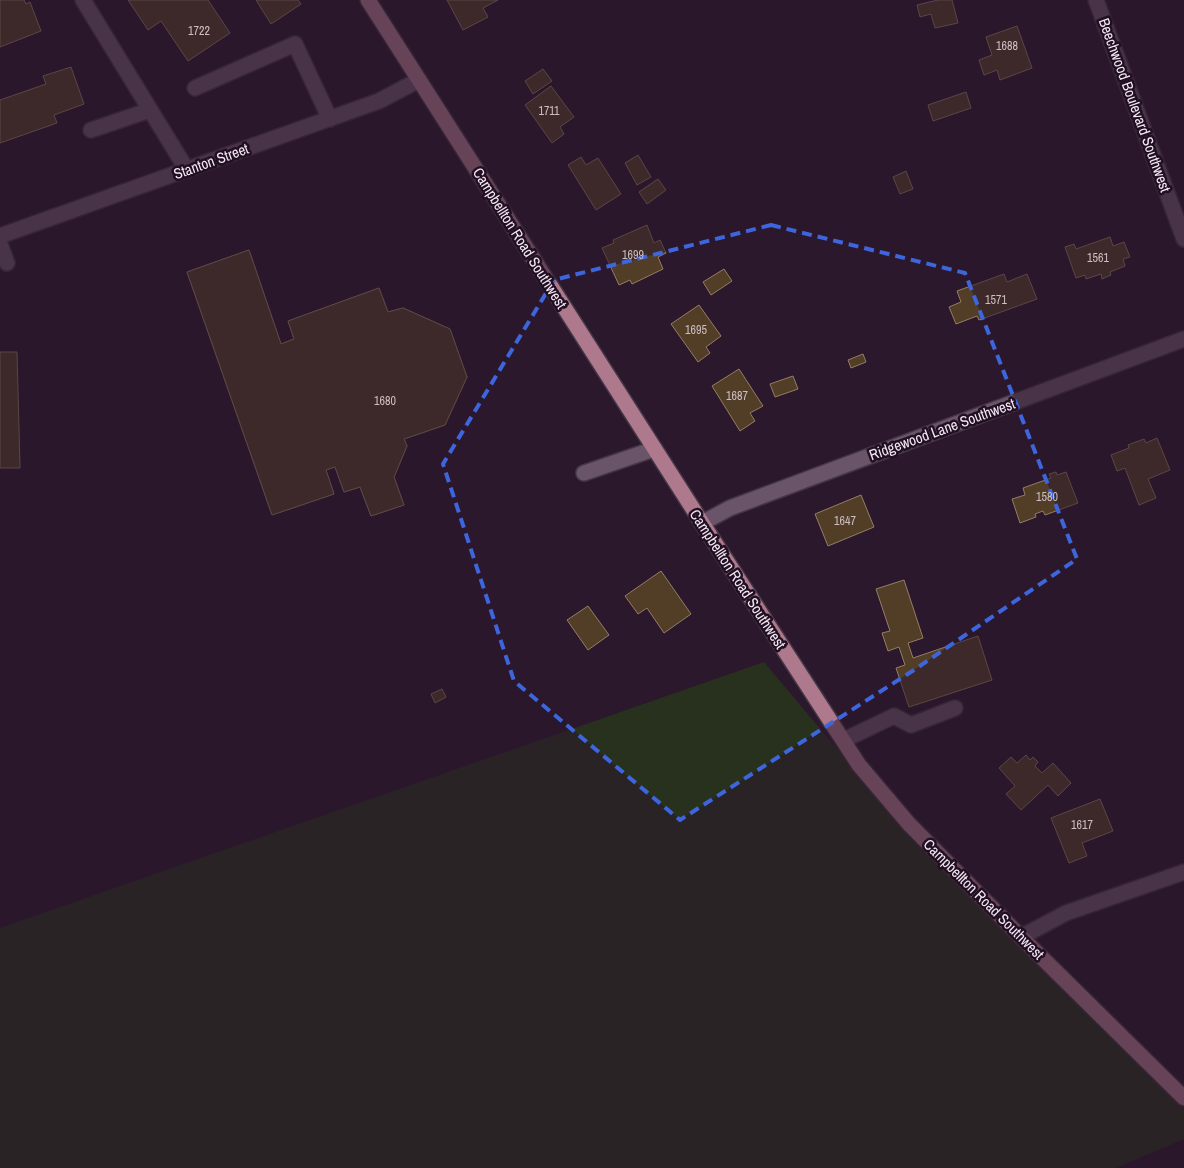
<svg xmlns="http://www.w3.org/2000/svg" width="1184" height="1168" font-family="'Archivo Narrow',sans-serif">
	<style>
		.green { fill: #28311d }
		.building { fill: #523e27; stroke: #957d65; fill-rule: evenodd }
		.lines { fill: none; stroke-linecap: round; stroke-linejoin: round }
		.minor-casing { stroke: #443645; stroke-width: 18 }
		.major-casing { stroke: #443645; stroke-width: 18 }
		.minor { stroke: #6a546a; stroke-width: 15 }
		.major { stroke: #ae788d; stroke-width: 15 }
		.marked { fill: none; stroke: #3d65dc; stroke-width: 4; stroke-dasharray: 10 6; stroke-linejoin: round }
		.labels { text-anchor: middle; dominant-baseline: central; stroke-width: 5; stroke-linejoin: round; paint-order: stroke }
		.number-label { font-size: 12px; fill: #ccbdc1 }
		.street-label { font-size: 15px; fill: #f4e7f4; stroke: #210f22 }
	</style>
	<rect width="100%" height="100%" fill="#2b182c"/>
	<polygon class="green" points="764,662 891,813 1004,931 1184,1095 1184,1139 1116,1168 0,1168 0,928"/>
	<g class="building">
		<polygon points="0,0 24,0 26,4 30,2 41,31 0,47"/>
		<polygon points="128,0 208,0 230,33 188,61 161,21 148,30"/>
		<polygon points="256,0 298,0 301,4 271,24"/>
		<polygon points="447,0 498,0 483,8 488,17 463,30"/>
		<polygon points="938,0 952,0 958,23 935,28 931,14 920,17 917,5"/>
		<polygon points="1017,26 1032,68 1000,80 997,70 984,75 979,60 992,55 986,37"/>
		<polygon points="71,67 84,104 54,115 57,123 0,143 0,100 46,84 43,76"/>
		<polygon points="543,69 552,81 533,94 525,81"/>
		<polygon points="551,86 574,117 560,127 564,134 552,143 525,105"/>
		<polygon points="966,92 971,108 933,121 928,105"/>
		<polygon points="638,155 651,177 637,185 625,163"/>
		<polygon points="581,157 586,165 598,158 621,194 596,210 568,165"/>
		<polygon points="906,171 913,189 900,194 893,177"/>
		<polygon points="658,179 666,190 647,204 639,192"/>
		<polygon points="647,225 654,243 660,240 666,253 658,257 663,269 632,284 630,280 619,285 602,248 614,243 613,240"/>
		<polygon points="1110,237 1113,246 1124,242 1130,257 1123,259 1125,266 1110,272 1111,275 1102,279 1101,274 1086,279 1085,275 1076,278 1065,247 1074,244 1076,249"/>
		<path d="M249,250L281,344L294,339L288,321L379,288L388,312L403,308L450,329L467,377L445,425L404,439L407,446L394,477L404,505L371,516L360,487L344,492L335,467L326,470L334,494L272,515L187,272ZM297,350L324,426L310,431L284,355Z"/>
		<polygon points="249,250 281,344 294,339 288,321 379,288 388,312 403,308 450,329 467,377 445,425 404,439 407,446 394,477 404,505 371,516 360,487 344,492 335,467 326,470 334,494 272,515 187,272"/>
		<polygon points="724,269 732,281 711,295 703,282"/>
		<polygon points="1004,274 1007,282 1027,274 1037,299 979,320 977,316 956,324 949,307 961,302 957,291"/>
		<polygon points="699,305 721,336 706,347 710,353 698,362 671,324"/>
		<polygon points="0,352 17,352 20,468 0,468"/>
		<polygon points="863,354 866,362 851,368 848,360"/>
		<polygon points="739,369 763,406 750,413 755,421 740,431 712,386"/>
		<polygon points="793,376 798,389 775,397 770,384"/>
		<polygon points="1157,438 1170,470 1148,479 1156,498 1139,505 1125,468 1117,471 1111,455 1129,448 1128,445 1144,439 1146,443"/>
		<polygon points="1056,472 1057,475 1066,472 1078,503 1045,515 1043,511 1035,514 1036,517 1020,523 1012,499 1025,495 1023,488 1051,478 1049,474"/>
		<polygon points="861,495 874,527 828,546 815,514"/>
		<polygon points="661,571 691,614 664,633 647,608 638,614 625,596"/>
		<polygon points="904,580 923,638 908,643 913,658 978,636 992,680 909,707 896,668 905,665 899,647 888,651 882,633 890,631 876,589"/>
		<polygon points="588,606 609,635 588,650 567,620"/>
		<polygon points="442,689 446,697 435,703 431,694"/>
		<polygon points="1026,755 1030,760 1033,757 1038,762 1035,766 1042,773 1053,763 1071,783 1058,796 1048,785 1021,810 1006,794 1015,786 999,768 1011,757 1017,763"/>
		<polygon points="1100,799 1113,831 1082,843 1087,856 1069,863 1051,818"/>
	</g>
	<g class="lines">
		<defs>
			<g id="minor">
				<polyline points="83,0 187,170"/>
				<polyline points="1096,0 1184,239"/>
				<polyline points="195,88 295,44 330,119"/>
				<polyline points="91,130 150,110"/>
				<polyline points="0,236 379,101 419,80"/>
				<polyline points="0,244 7,263"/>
				<polyline points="584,473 654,449"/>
				<polyline points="702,523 730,508 1184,339"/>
				<polyline points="844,740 894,716 911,725 955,708"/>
				<polyline points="1021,937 1066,913 1184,872"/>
			</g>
			<polyline id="major" points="368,0 702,523 859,765 909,824 1021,937 1184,1098"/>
		</defs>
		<use href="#minor" class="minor-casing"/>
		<use href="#major" class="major-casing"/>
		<use href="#minor" class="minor"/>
		<use href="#major" class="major"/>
	</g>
	<path d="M0 0H1184V1168H0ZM771,225L965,273L1077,559L914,670L680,820L514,681L443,464L554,280Z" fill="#2b182c" fill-opacity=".55" fill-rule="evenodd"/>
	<path class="marked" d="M771,225L965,273L1077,559L914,670L680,820L514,681L443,464L554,280Z"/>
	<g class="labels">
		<g class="number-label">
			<text x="199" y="31">1722</text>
			<text x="1007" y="46">1688</text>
			<text x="549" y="111">1711</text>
			<text x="633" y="255">1699</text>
			<text x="1098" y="258">1561</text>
			<text x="996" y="300">1571</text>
			<text x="696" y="330">1695</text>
			<text x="737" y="396">1687</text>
			<text x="385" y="401">1680</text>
			<text x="1047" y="497">1580</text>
			<text x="845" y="521">1647</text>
			<text x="1082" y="825">1617</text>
		</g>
		<g class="street-label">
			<text transform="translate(1135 105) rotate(70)">Beechwood Boulevard Southwest</text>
			<text transform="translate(211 161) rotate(-20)">Stanton Street</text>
			<text transform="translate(520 238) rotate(58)">Campbellton Road Southwest</text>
			<text transform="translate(942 429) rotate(-20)">Ridgewood Lane Southwest</text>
			<text transform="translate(738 579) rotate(57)">Campbellton Road Southwest</text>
			<text transform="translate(984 899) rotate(45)">Campbellton Road Southwest</text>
		</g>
	</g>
</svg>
